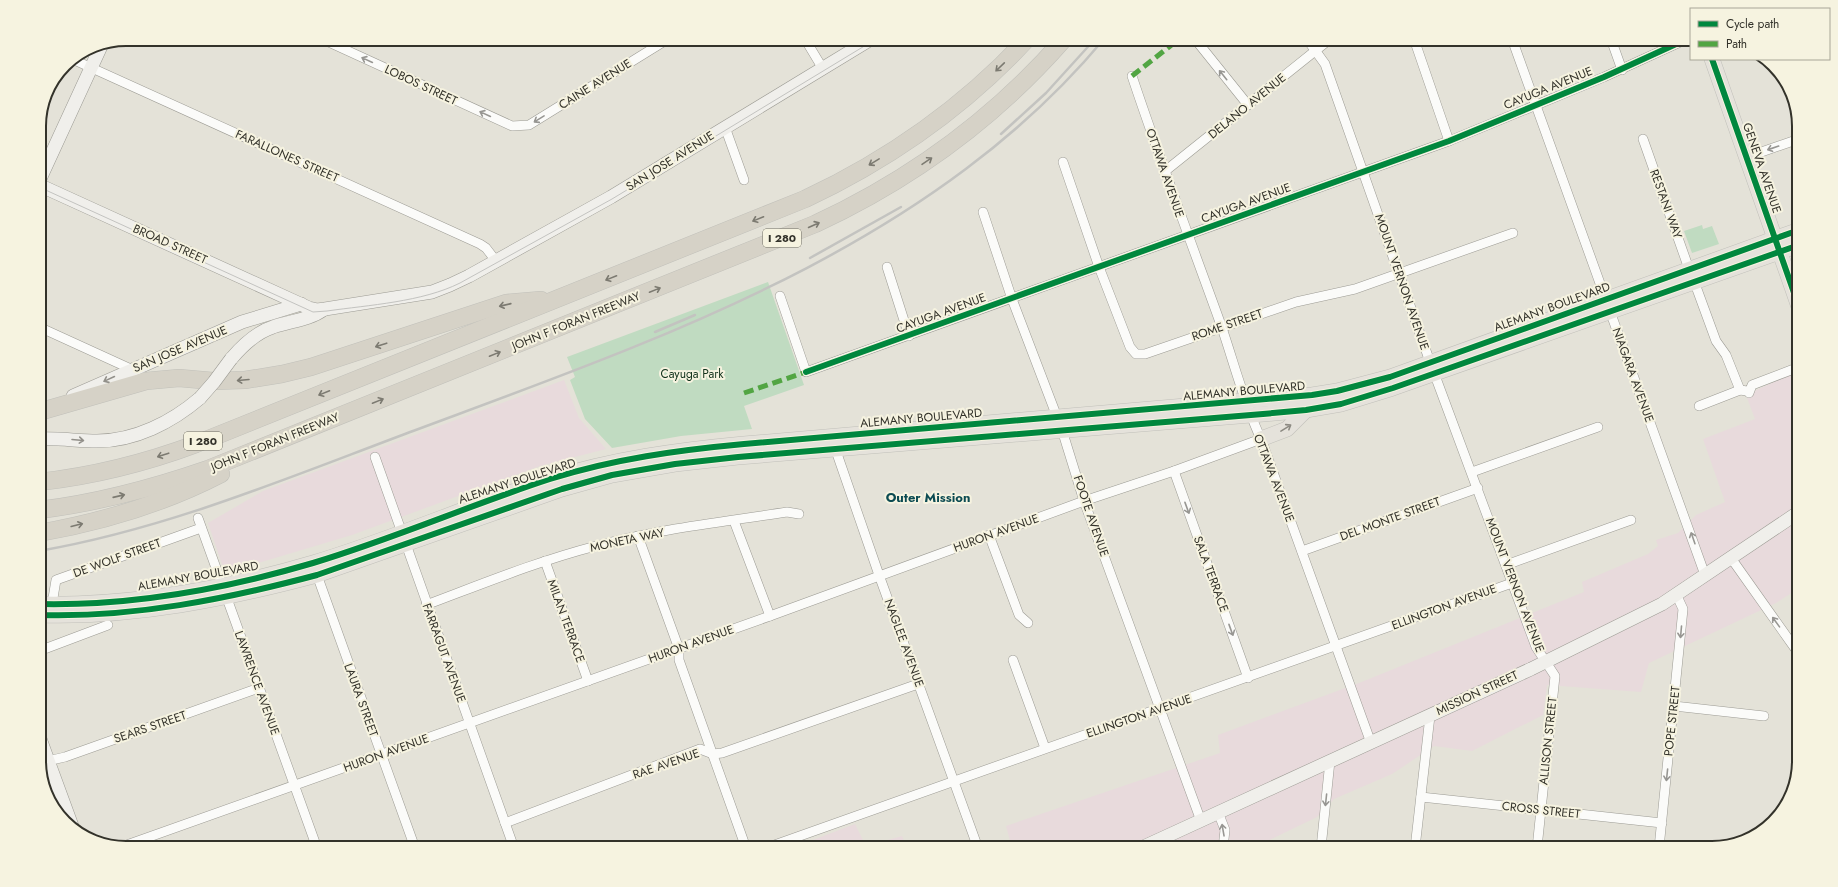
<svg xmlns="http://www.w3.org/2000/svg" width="1838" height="887" font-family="Jost,sans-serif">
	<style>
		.commercial { fill: #e8dadc }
		.green { fill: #c0dbc1 }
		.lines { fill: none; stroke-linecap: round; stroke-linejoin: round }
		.street-casing { stroke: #9c9b94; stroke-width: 10 }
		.secondary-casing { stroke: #9c9b94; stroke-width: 14 }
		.primary-casing { stroke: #c1c0ba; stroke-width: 16 }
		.highway-casing { stroke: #c1c0ba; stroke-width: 18 }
		.street { stroke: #fbfbf9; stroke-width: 9 }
		.secondary { stroke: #f0efeb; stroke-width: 13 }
		.primary { stroke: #e5e2db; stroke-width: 15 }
		.highway { stroke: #d6d2c7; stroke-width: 17 }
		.tram { stroke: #c3c3c0; stroke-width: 1 }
		.rail { stroke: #c3c3c0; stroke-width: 2.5 }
		.secondary-bridge-casing { stroke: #9c9b94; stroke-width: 14; stroke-linecap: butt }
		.secondary-bridge { stroke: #f0efeb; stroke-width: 13 }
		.quiet { stroke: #52a543; stroke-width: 5; stroke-dasharray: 10 5; stroke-linecap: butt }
		.cycleway-casing { stroke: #f6f3e0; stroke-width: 8 }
		.cycleway { stroke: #00873e; stroke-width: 6 }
		.oneway { stroke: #979692 }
		.oneway2 { stroke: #7c7a71 }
		.oneway3 { stroke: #92908a }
		.oneway4 { stroke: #8c8a82 }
		.labels { text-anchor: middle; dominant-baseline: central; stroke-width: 4; stroke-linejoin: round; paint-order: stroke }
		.shield { fill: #f6f3e0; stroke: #6e6c61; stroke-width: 1 }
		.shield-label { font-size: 11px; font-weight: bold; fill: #33322a }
		.street-label { font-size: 12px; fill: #33322a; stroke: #f6f3e0 }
		.park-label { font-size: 12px; fill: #11321b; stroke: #f6f3e0 }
		.neighbourhood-label { font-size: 13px; font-weight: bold; fill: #0c4b52; stroke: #f6f3e0 }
		.rim { fill: none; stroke: #33322a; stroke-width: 2 }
	</style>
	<rect width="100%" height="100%" fill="#e4e2d8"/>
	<g class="commercial">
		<polygon points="1799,370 1799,588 1776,603 1649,663 1641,692 1547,685 1543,715 1472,751 1434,746 1392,774 1334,799 1317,817 1253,848 1012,848 1006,826 1220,753 1218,735 1359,683 1584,592 1582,582 1648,554 1658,546 1656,540 1678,533 1696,515 1725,502 1703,439 1755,419 1746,395"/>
		<polygon points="564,380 579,418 606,449 540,466 352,535 225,573 208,523 263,491"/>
		<polygon points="855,824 866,846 902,836 907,848 792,848"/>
	</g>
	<g class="green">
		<polygon points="1702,225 1703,229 1712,226 1719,244 1692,253 1684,231"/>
		<polygon points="768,282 804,385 744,406 752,429 681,436 612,448 585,419 570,380 575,377 567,357"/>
	</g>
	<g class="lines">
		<defs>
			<g id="street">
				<polyline points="322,39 512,126 529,125 668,39"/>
				<polyline points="805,39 823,69"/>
				<polyline points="1195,39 1248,105"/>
				<polyline points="1307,39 1325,64 1430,362 1536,647 1555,676 1537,848"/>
				<polyline points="1414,39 1449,141"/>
				<polyline points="1512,39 1705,575"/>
				<polyline points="1611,39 1622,70"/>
				<polyline points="72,59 480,244 486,248 496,261"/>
				<path d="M1132,76C1160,160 1191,242 1221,325C1234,363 1244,403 1261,439L1371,743"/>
				<polyline points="725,127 744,180"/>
				<polyline points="1643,139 1689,269"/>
				<polyline points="1747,157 1799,139"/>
				<polyline points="1063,162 1099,267 1130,347 1136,354 1145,354 1296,302 1355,289 1513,233"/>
				<polyline points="1164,172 1330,39"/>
				<polyline points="983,212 1012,299 1062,430 1084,501 1201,821"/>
				<polyline points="887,267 909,336"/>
				<polyline points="1694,281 1716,341 1726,355 1740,390 1699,406"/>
				<polyline points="780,296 806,372 1449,141 1604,77 1687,39"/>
				<polyline points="39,327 131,369"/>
				<polyline points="1740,390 1747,391 1749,393 1752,385 1799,367"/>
				<polyline points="834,445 879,575 978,848"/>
				<polyline points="375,457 514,848"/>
				<polyline points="1174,471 1248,678"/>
				<polyline points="1472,472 1598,427"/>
				<polyline points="198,518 317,848"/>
				<polyline points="734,521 770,616"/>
				<polyline points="989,535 1019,615 1028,623"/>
				<polyline points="638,536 679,649 679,660 746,848"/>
				<polyline points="1302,551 1478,488"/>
				<polyline points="1731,558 1799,654"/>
				<polyline points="545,561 588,681"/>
				<polyline points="1506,565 1631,520"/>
				<polyline points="317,575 415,848"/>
				<polyline points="52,604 56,580 201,528"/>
				<path d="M426,605C482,584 538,561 596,546C658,529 723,522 787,512L799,514"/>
				<polyline points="39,651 108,625"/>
				<polyline points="1013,660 1045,748"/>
				<polyline points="1674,706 1764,716"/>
				<polyline points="39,763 65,757 259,688"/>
				<polyline points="1421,797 1662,823"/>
				<polyline points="1218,812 1225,830 1223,848"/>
				<polyline points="505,823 700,749 713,754 722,753 918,684"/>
				<polyline points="121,847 770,616 1084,501 1174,471 1261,439"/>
				<polyline points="766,848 1512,583"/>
				<polyline points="1321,848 1330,761"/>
				<polyline points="1415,848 1430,716"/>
				<polyline points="1659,848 1683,609 1676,594"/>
			</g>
			<g id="secondary">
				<polyline points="39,181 102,44"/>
				<polyline points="39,185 309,308 317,310 325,309 432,292 450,285 469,276 611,197 871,39"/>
				<path d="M231,359C242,346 257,332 273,327C290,321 309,320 323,310"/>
				<polyline points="73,396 242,322 301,304"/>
				<path d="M39,439C59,438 78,441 97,441C135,441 172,422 200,398"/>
				<polyline points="39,736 72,826"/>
				<polyline points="1141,848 1531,669 1662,604 1799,512"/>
			</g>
			<g id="primary">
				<polyline points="1712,59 1799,307"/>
				<polyline points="1261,439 1287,429 1306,410"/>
				<path d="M39,604C131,606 225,589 313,563C393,539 470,505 550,479C613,459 679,450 744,444L1312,395L1337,391L1390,377L1799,230"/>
				<path d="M39,615C133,618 227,599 317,575L562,489L612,475L675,464L738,457L1263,414L1306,410L1341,404L1393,388L1799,245"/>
			</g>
			<g id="highway">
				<polyline points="42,411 146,381 179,378 213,381 245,380 282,374 311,367 506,303 541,300"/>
				<path d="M39,482C93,476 145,463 196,444L805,199C888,160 964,107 1027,39"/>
				<path d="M39,510C97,503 153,488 208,469L815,224C910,180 995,118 1064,39"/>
				<path d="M39,533C101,522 165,503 221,474"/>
			</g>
		</defs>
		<use href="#street" class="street-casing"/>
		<use href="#secondary" class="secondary-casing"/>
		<use href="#primary" class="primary-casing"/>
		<use href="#highway" class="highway-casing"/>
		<use href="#street" class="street"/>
		<use href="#secondary" class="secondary"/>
		<use href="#primary" class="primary"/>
		<use href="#highway" class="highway"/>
		<path class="tram" d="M39,187L313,312L327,311C369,305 422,302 460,283L612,199L876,39"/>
		<g class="rail">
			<polyline points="1001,134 1046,93 1095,39"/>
			<polyline points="810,258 901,207"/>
			<polyline points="655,332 695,315"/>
			<path d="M39,551C166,529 285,479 405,434C654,341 928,250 1104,39"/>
		</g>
		<defs>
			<polyline id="secondary-bridge" points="200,398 214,382 231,359"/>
		</defs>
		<use href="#secondary-bridge" class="secondary-bridge-casing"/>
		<use href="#secondary-bridge" class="secondary-bridge"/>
		<g class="quiet">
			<polyline points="1132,76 1179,39"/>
			<polyline points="744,393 806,372"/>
		</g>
		<defs>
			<g id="cycleway">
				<polyline points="1712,59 1799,307"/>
				<polyline points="806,372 1449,141 1604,77 1687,39"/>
				<path d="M39,604C131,606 225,589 313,563C393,539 470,505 550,479C613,459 679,450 744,444L1312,395L1337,391L1390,377L1799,230"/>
				<path d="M39,615C133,618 227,599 317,575L562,489L612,475L675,464L738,457L1263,414L1306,410L1341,404L1393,388L1799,245"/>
			</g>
		</defs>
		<use href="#cycleway" class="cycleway-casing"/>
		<use href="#cycleway" class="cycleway"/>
	</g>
	<defs><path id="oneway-shaft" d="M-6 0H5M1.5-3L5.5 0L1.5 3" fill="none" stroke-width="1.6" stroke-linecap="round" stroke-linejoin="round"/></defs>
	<g class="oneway">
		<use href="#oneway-shaft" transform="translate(367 60) rotate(-155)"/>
		<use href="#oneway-shaft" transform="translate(1223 75) rotate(-129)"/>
		<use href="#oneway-shaft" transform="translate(485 114) rotate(-155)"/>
		<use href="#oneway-shaft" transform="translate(539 119) rotate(148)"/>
		<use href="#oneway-shaft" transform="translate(1773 148) rotate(161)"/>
		<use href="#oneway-shaft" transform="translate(1187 508) rotate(70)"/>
		<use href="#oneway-shaft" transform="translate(1693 538) rotate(-109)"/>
		<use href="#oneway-shaft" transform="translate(1776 622) rotate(-126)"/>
		<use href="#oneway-shaft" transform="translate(1231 630) rotate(70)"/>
		<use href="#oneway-shaft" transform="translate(1681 632) rotate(95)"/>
		<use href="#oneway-shaft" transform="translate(1667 775) rotate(96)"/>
		<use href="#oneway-shaft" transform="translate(1326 800) rotate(96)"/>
		<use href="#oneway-shaft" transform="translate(1223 830) rotate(-100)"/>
	</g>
	<g class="oneway2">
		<use href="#oneway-shaft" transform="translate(1000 67) rotate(136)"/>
		<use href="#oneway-shaft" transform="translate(927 161) rotate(-34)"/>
		<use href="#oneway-shaft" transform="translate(874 162) rotate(149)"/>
		<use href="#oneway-shaft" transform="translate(758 219) rotate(158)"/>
		<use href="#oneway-shaft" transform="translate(814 225) rotate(-24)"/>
		<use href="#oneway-shaft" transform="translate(611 278) rotate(158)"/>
		<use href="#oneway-shaft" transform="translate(655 290) rotate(-22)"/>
		<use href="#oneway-shaft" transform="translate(505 305) rotate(167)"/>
		<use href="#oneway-shaft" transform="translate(381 345) rotate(162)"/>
		<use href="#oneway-shaft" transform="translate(495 354) rotate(-22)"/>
		<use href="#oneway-shaft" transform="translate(243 380) rotate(175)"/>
		<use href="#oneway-shaft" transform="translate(324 393) rotate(158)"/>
		<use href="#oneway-shaft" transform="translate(378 401) rotate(-22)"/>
		<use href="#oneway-shaft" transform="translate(163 455) rotate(162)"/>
		<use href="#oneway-shaft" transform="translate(119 496) rotate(-13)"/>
		<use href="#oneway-shaft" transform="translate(77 525) rotate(-14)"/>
	</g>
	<g class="oneway3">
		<use href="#oneway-shaft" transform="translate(109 379) rotate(155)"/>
		<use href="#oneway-shaft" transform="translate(78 440) rotate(5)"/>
	</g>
	<use class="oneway4" href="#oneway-shaft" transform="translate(1286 428) rotate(-32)"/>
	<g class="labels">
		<g class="shield">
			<rect x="763" y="229" width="38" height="18" rx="3"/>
			<rect x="184" y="432" width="38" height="18" rx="3"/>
		</g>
		<g class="shield-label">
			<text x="782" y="238">I 280</text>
			<text x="203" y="441">I 280</text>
		</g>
		<g class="street-label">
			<text transform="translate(595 84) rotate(-32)">CAINE AVENUE</text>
			<text transform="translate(421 85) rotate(25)">LOBOS STREET</text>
			<text transform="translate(1548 88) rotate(-22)">CAYUGA AVENUE</text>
			<text transform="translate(1247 106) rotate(-39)">DELANO AVENUE</text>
			<text transform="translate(287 156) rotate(24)">FARALLONES STREET</text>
			<text transform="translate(670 161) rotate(-32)">SAN JOSE AVENUE</text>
			<text transform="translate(1762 168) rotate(71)">GENEVA AVENUE</text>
			<text transform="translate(1165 173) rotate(71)">OTTAWA AVENUE</text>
			<text transform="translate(1246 203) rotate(-20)">CAYUGA AVENUE</text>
			<text transform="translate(1666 204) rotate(70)">RESTANI WAY</text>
			<text transform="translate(170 244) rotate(24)">BROAD STREET</text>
			<text transform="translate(1402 282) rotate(71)">MOUNT VERNON AVENUE</text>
			<text transform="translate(1552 307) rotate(-20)">ALEMANY BOULEVARD</text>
			<text transform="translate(941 313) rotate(-20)">CAYUGA AVENUE</text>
			<text transform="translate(576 321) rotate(-22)">JOHN F FORAN FREEWAY</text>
			<text transform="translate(1227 325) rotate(-19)">ROME STREET</text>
			<text transform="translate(180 349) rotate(-23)">SAN JOSE AVENUE</text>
			<text transform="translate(1633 375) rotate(70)">NIAGARA AVENUE</text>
			<text transform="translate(1244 391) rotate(-5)">ALEMANY BOULEVARD</text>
			<text transform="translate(921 418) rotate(-5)">ALEMANY BOULEVARD</text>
			<text transform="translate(275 442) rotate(-22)">JOHN F FORAN FREEWAY</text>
			<text transform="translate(1274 478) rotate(69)">OTTAWA AVENUE</text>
			<text transform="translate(517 481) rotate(-18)">ALEMANY BOULEVARD</text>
			<text transform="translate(1091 516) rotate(71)">FOOTE AVENUE</text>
			<text transform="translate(1390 519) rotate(-20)">DEL MONTE STREET</text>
			<text transform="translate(996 533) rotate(-20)">HURON AVENUE</text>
			<text transform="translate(627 540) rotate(-12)">MONETA WAY</text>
			<text transform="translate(117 558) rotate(-20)">DE WOLF STREET</text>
			<text transform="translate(1211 574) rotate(70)">SALA TERRACE</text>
			<text transform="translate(198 576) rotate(-10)">ALEMANY BOULEVARD</text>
			<text transform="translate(1515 585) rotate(69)">MOUNT VERNON AVENUE</text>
			<text transform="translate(1444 607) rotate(-20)">ELLINGTON AVENUE</text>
			<text transform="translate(566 621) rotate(70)">MILAN TERRACE</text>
			<text transform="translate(904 643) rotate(70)">NAGLEE AVENUE</text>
			<text transform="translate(691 644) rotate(-20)">HURON AVENUE</text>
			<text transform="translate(444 653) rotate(70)">FARRAGUT AVENUE</text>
			<text transform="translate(257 683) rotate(70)">LAWRENCE AVENUE</text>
			<text transform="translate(1477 693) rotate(-25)">MISSION STREET</text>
			<text transform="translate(361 700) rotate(70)">LAURA STREET</text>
			<text transform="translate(1139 716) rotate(-19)">ELLINGTON AVENUE</text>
			<text transform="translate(1672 721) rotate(-84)">POPE STREET</text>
			<text transform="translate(150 727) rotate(-19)">SEARS STREET</text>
			<text transform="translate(1548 741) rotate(-84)">ALLISON STREET</text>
			<text transform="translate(386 753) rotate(-20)">HURON AVENUE</text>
			<text transform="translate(666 764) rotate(-19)">RAE AVENUE</text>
			<text transform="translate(1541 810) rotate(6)">CROSS STREET</text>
		</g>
		<g class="park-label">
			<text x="692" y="374">Cayuga Park</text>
		</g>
		<g class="neighbourhood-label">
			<text x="928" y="497">Outer Mission</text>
		</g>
	</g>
	<path d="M0 0H1838V887H0ZM126 46H1712A80 80 0 0 1 1792 126V761A80 80 0 0 1 1712 841H126A80 80 0 0 1 46 761V126A80 80 0 0 1 126 46Z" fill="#f6f3e0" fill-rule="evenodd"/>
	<path class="rim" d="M126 46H1712A80 80 0 0 1 1792 126V761A80 80 0 0 1 1712 841H126A80 80 0 0 1 46 761V126A80 80 0 0 1 126 46Z"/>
	<rect x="1690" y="8" width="140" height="52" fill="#f6f3e0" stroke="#a8a697"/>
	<rect x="1698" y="21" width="20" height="6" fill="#00873e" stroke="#a8a697"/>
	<text x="1726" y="28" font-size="12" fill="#33322a">Cycle path</text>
	<rect x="1698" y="41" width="20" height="6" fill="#52a543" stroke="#a8a697"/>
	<text x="1726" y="48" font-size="12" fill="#33322a">Path</text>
</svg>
